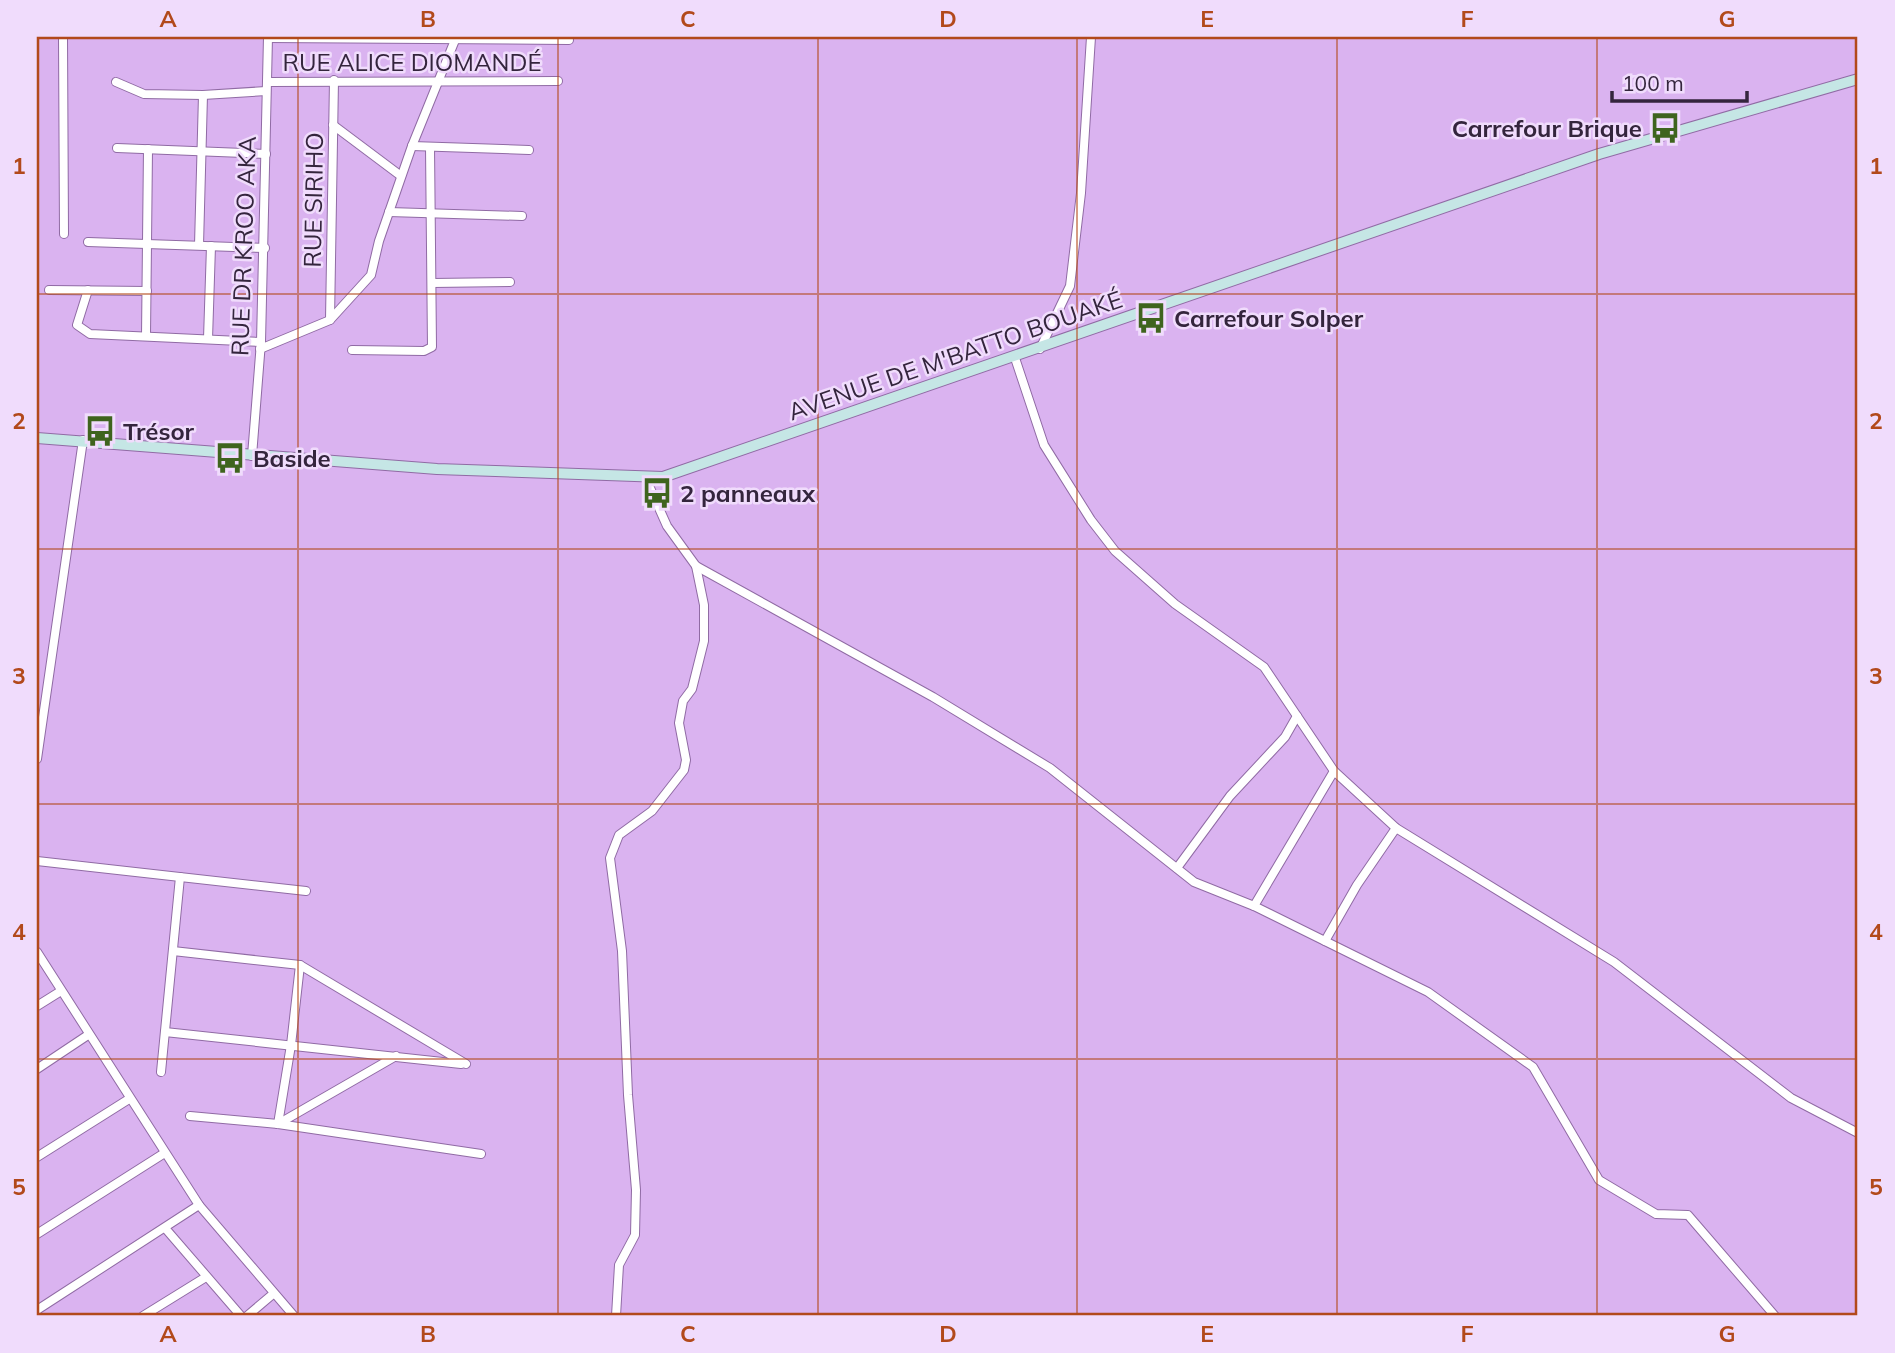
<svg xmlns="http://www.w3.org/2000/svg" width="1895" height="1353" font-family="Mulish,sans-serif">
	<style>
		.lines { fill: none; stroke-linecap: round; stroke-linejoin: round }
		.street-casing { stroke: #906ba4; stroke-width: 10 }
		.secondary-casing { stroke: #906ba4; stroke-width: 12 }
		.street { stroke: #fff; stroke-width: 8 }
		.secondary { stroke: #c5e6e5; stroke-width: 10 }
		.grid { fill: none; stroke: #b2491b; stroke-width: 2; stroke-opacity: 0.55 }
		.labels { text-anchor: middle; dominant-baseline: central; stroke-width: 5; stroke-linejoin: round; paint-order: stroke }
		.street-label { font-size: 24px; fill: #34253d; stroke: #f0dcfc }
		.poi-label { font-size: 24px; font-weight: bold; fill: #34253d; stroke: #f0dcfc; text-anchor: start }
		.neatline { fill: none; stroke: #b2491b; stroke-width: 2.5 }
		.grid-label { font-size: 23px; text-anchor: middle; font-weight: bold; fill: #b2491b }
	</style>
	<rect width="100%" height="100%" fill="#dab3f0"/>
	<g class="lines">
		<defs>
			<g id="street">
				<polyline points="63,37 64,234"/>
				<polyline points="268,38 569,40"/>
				<polyline points="116,82 144,94 203,95 266,91"/>
				<polyline points="267,82 558,81"/>
				<polyline points="333,125 401,176"/>
				<polyline points="412,146 529,150"/>
				<polyline points="117,148 266,154"/>
				<polyline points="389,212 522,216"/>
				<polyline points="88,242 265,248"/>
				<polyline points="199,245 203,95"/>
				<polyline points="432,283 510,282"/>
				<polyline points="49,290 147,291"/>
				<polyline points="88,290 77,325 90,334 261,342"/>
				<polyline points="330,320 334,80"/>
				<polyline points="146,336 148,149"/>
				<polyline points="208,339 211,246"/>
				<polyline points="260,349 330,320 371,275 379,241 412,146 455,40"/>
				<polyline points="1040,349 1070,286 1081,193 1091,37"/>
				<polyline points="352,350 424,351 432,347 430,147"/>
				<polyline points="1015,358 1044,445 1091,520 1115,551 1175,604 1264,667 1334,771 1396,828 1614,962 1791,1098 1858,1133"/>
				<polyline points="252,456 261,342 268,37"/>
				<polyline points="646,479 667,526 696,566 933,697 1050,768 1194,882 1254,906 1428,992 1533,1067 1599,1180 1656,1214 1688,1215 1775,1316"/>
				<polyline points="37,759 83,440"/>
				<polyline points="37,861 306,891"/>
				<polyline points="1177,868 1230,796 1285,737 1297,716"/>
				<polyline points="1254,906 1334,771"/>
				<polyline points="1325,941 1357,885 1396,828"/>
				<polyline points="173,951 300,965 466,1064"/>
				<polyline points="37,952 199,1205 294,1316"/>
				<polyline points="37,1006 61,991"/>
				<polyline points="165,1032 461,1064"/>
				<polyline points="37,1069 88,1035"/>
				<polyline points="161,1072 180,877"/>
				<polyline points="190,1116 278,1124 481,1154"/>
				<polyline points="278,1124 291,1045 300,965"/>
				<polyline points="278,1124 396,1056"/>
				<polyline points="37,1157 129,1099"/>
				<polyline points="165,1228 241,1316"/>
				<polyline points="37,1234 163,1154"/>
				<polyline points="37,1310 199,1205"/>
				<polyline points="37,1315 37,1316"/>
				<polyline points="143,1316 206,1277"/>
				<polyline points="247,1316 273,1294"/>
				<polyline points="616,1316 619,1265 635,1235 636,1190 628,1095 622,951 610,858 619,835 652,811 684,770 686,760 679,723 683,701 692,689 704,641 704,605 696,566"/>
			</g>
			<polyline id="secondary" points="37,438 437,469 663,477 1599,154 1858,79"/>
		</defs>
		<use href="#street" class="street-casing"/>
		<use href="#secondary" class="secondary-casing"/>
		<use href="#street" class="street"/>
		<use href="#secondary" class="secondary"/>
	</g>
	<path class="grid" d="M298,37V1316M558,37V1316M818,37V1316M1077,37V1316M1337,37V1316M1597,37V1316M37,294H1858M37,549H1858M37,804H1858M37,1059H1858"/>
	<defs>
		<symbol id="bus-bare" viewBox="-9 -9 18 18"><path d="M-5-6H5V4H4V6H2V4H-2V6H-4V4H-5ZM-3.5-4V0h7V-4ZM-3.5 1.2v1.5H-2V1.2ZM2 1.2v1.5H3.5V1.2Z" fill="#3f641e" stroke="#f0dcfc" stroke-width="2.5" paint-order="stroke"/></symbol>
	</defs>
	<g fill-rule="evenodd">
		<use href="#bus-bare" x="1643" y="106" width="44" height="44"/>
		<use href="#bus-bare" x="1129" y="296" width="44" height="44"/>
		<use href="#bus-bare" x="78" y="409" width="44" height="44"/>
		<use href="#bus-bare" x="208" y="436" width="44" height="44"/>
		<use href="#bus-bare" x="635" y="471" width="44" height="44"/>
	</g>
	<g class="labels">
		<g class="street-label">
			<text x="412" y="62">RUE ALICE DIOMANDÉ</text>
			<text transform="translate(313 200) rotate(-89)">RUE SIRIHO</text>
			<text transform="translate(243 246) rotate(-88)">RUE DR KROO AKA</text>
			<text transform="translate(955 355) rotate(-19)">AVENUE DE M'BATTO BOUAKÉ</text>
		</g>
		<g class="poi-label">
			<text x="1642" y="128" text-anchor="end">Carrefour Brique</text>
			<text x="1174" y="318">Carrefour Solper</text>
			<text x="123" y="431">Trésor</text>
			<text x="253" y="458">Baside</text>
			<text x="680" y="493">2 panneaux</text>
		</g>
	</g>
	<rect width="1895" height="1353" fill="none" stroke="#f0dcfc" stroke-width="77"/>
	<path d="M1612 91v10h135v-10" fill="none" stroke="#34253d" stroke-width="3.5"/>
	<text x="1622" y="91" font-size="21" fill="#34253d" stroke="#f0dcfc" stroke-width="5" paint-order="stroke">100 m</text>
	<rect x="38" y="38" width="1818" height="1276" class="neatline"/>
	<g class="grid-label">
		<text x="168" y="27">A</text>
		<text x="428" y="27">B</text>
		<text x="688" y="27">C</text>
		<text x="948" y="27">D</text>
		<text x="1207" y="27">E</text>
		<text x="1467" y="27">F</text>
		<text x="1727" y="27">G</text>
		<text x="19" y="174">1</text>
		<text x="1876" y="174">1</text>
		<text x="19" y="429">2</text>
		<text x="1876" y="429">2</text>
		<text x="19" y="684">3</text>
		<text x="1876" y="684">3</text>
		<text x="19" y="940">4</text>
		<text x="1876" y="940">4</text>
		<text x="19" y="1195">5</text>
		<text x="1876" y="1195">5</text>
		<text x="168" y="1342">A</text>
		<text x="428" y="1342">B</text>
		<text x="688" y="1342">C</text>
		<text x="948" y="1342">D</text>
		<text x="1207" y="1342">E</text>
		<text x="1467" y="1342">F</text>
		<text x="1727" y="1342">G</text>
	</g>
</svg>
